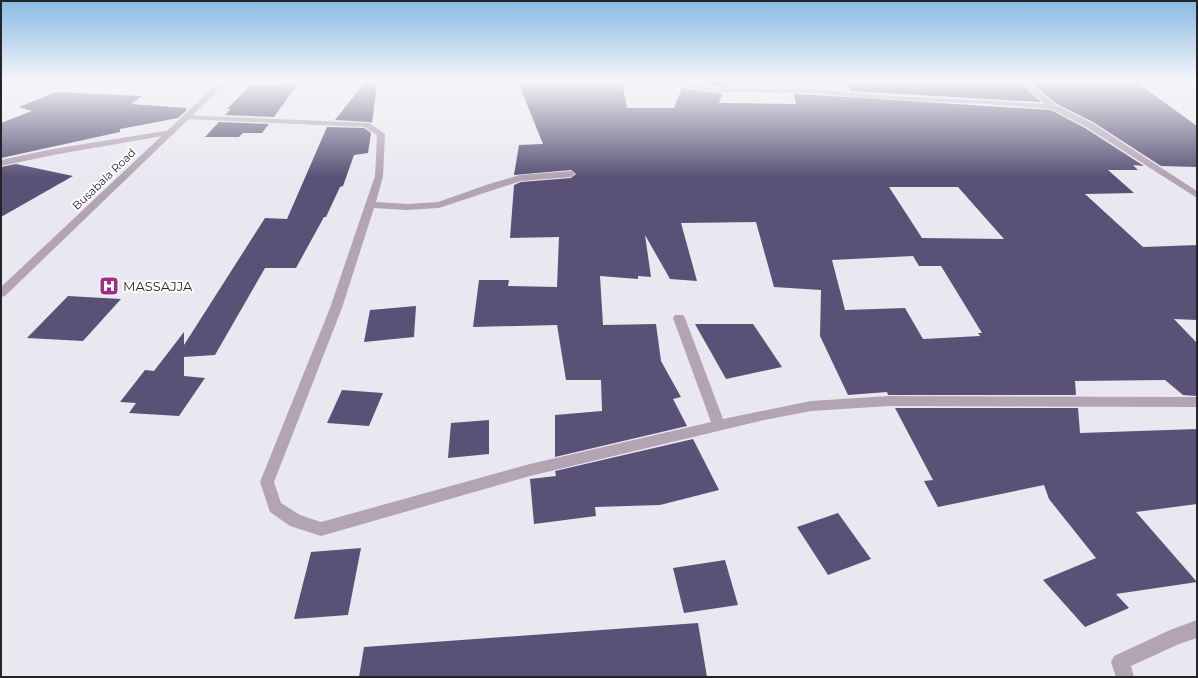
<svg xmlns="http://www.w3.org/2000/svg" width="1198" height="678" font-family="Montserrat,sans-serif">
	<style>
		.building { fill: #595276; fill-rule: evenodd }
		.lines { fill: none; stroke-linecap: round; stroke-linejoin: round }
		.minor { fill: #b3a4b3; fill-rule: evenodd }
		.tertiary { fill: #b3a4b3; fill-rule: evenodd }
		.labels { text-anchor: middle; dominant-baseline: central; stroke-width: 4; stroke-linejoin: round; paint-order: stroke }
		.far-street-label { font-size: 11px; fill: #252528; stroke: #fff }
		.poi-label { font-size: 13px; fill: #252528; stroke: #fff; text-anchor: start }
	</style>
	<rect width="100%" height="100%" fill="#e9e8f0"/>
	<g class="building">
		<polygon points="365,82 377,82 372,123 369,122 335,120"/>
		<path d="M518,82H622L627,108H674L682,88L722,94L719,103L796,104L794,94H798L1051,110L1085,128L1144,166L1133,165L1138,170H1108L1134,193L1085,194L1143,247L1197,245V320L1174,319L1197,343V396L1183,395L1165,380L1075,381L1076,395H888L887,392L848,395L820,336L821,290L774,287L756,222L681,223L697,281L670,279L645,235L651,277L638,276V279L600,276L603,325L656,324L661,361L681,397L673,399L687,426L555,457V415L602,411L601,380H566L557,325L473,327L479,280H509L508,286L557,287L559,237L510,238L514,185L521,182L571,178L576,174L571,170L514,175L519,145L543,144ZM889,187H958L1004,239L922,238ZM913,256L919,266H941L982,333H978L980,336L923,339L905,308L845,310L832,260Z"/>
		<polygon points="690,82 727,82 725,87"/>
		<polygon points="846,82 1019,82 1041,102 851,91"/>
		<polygon points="1030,82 1136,82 1197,126 1197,167 1161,166 1093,122 1057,104"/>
		<polygon points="298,84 274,117 225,115 231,109 227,109 251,85"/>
		<polygon points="56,92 142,96 131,104 186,108 186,111 178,118 120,129 120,132 1,158 1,123 32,111 19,107"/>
		<polygon points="219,122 269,124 262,133 243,133 239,137 205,137"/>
		<polygon points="327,127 364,128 371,133 368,153 354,155 343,186 340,187 326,217 324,217 296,268 265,268 215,355 184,357 184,376 205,378 179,416 129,413 136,403 120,402 145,370 154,371 184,332 184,345 265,218 287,219"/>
		<polygon points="16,164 73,176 1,217 1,167"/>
		<polygon points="68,296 121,299 83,341 27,338"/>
		<polygon points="416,306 414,337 364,342 370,310"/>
		<polygon points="695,324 753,324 782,367 726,379"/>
		<polygon points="342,390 383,393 369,426 327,423"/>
		<polygon points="895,408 1078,408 1080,433 1197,429 1197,504 1136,512 1197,582 1116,594 1129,608 1085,627 1043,580 1096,558 1049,499 1044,485 938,507 924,481 933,480"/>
		<polygon points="489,420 489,454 448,458 451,423"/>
		<polygon points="693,439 719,490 660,505 595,507 596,516 534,524 530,479 556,476 555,471"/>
		<polygon points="838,513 871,559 828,575 797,527"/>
		<polygon points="361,548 348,615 294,619 311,552"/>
		<polygon points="725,560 738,605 684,613 673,568"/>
		<polygon points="698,623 707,677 359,677 364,647"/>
	</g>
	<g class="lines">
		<g class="minor">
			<polygon points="664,82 681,82 715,88 809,89 877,95 1045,104 1020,82 1028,82 1056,105 1092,123 1197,191 1197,198 1086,127 1051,109 987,104 877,99 809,93 715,92 668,84"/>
			<polygon points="183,115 369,123 385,134 383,176 376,202 407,204 438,202 489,184 520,175 571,171 575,174 571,177 521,181 439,208 407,210 374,208 342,308 274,482 281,503 300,515 321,522 530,464 711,422 673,318 675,315 683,315 685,318 723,419 811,401 889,396 1197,397 1197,407 889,406 811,411 760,421 530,476 321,536 290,526 270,512 260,482 330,308 365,205 375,176 377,135 364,127 186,119 183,119"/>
			<polygon points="171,130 175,132 174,134 53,155 1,166 1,160 53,149"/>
			<polygon points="1197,620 1197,638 1179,644 1131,666 1134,677 1116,677 1111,662 1114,656 1170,630"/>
		</g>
		<polygon class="tertiary" points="219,82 227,82 5,296 1,297 1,287"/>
	</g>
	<linearGradient id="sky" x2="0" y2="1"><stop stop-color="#89bae4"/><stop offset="0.46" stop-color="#f5f5f8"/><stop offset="1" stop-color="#f5f5f8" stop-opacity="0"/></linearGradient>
	<rect width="1198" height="177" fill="url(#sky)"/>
	<defs>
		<symbol id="hospital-square" viewBox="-11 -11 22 22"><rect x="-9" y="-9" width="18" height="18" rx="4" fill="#a32b82" stroke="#fff"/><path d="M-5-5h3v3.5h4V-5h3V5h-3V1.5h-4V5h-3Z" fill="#fff"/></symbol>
	</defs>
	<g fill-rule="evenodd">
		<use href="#hospital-square" x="98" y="275" width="22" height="22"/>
	</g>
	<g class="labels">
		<g class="far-street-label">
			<text transform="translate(104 179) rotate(-44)">Busabala Road</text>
		</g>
		<g class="poi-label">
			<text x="123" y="286">MASSAJJA</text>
		</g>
	</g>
	<rect width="1198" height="678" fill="none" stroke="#252528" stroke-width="4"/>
</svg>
